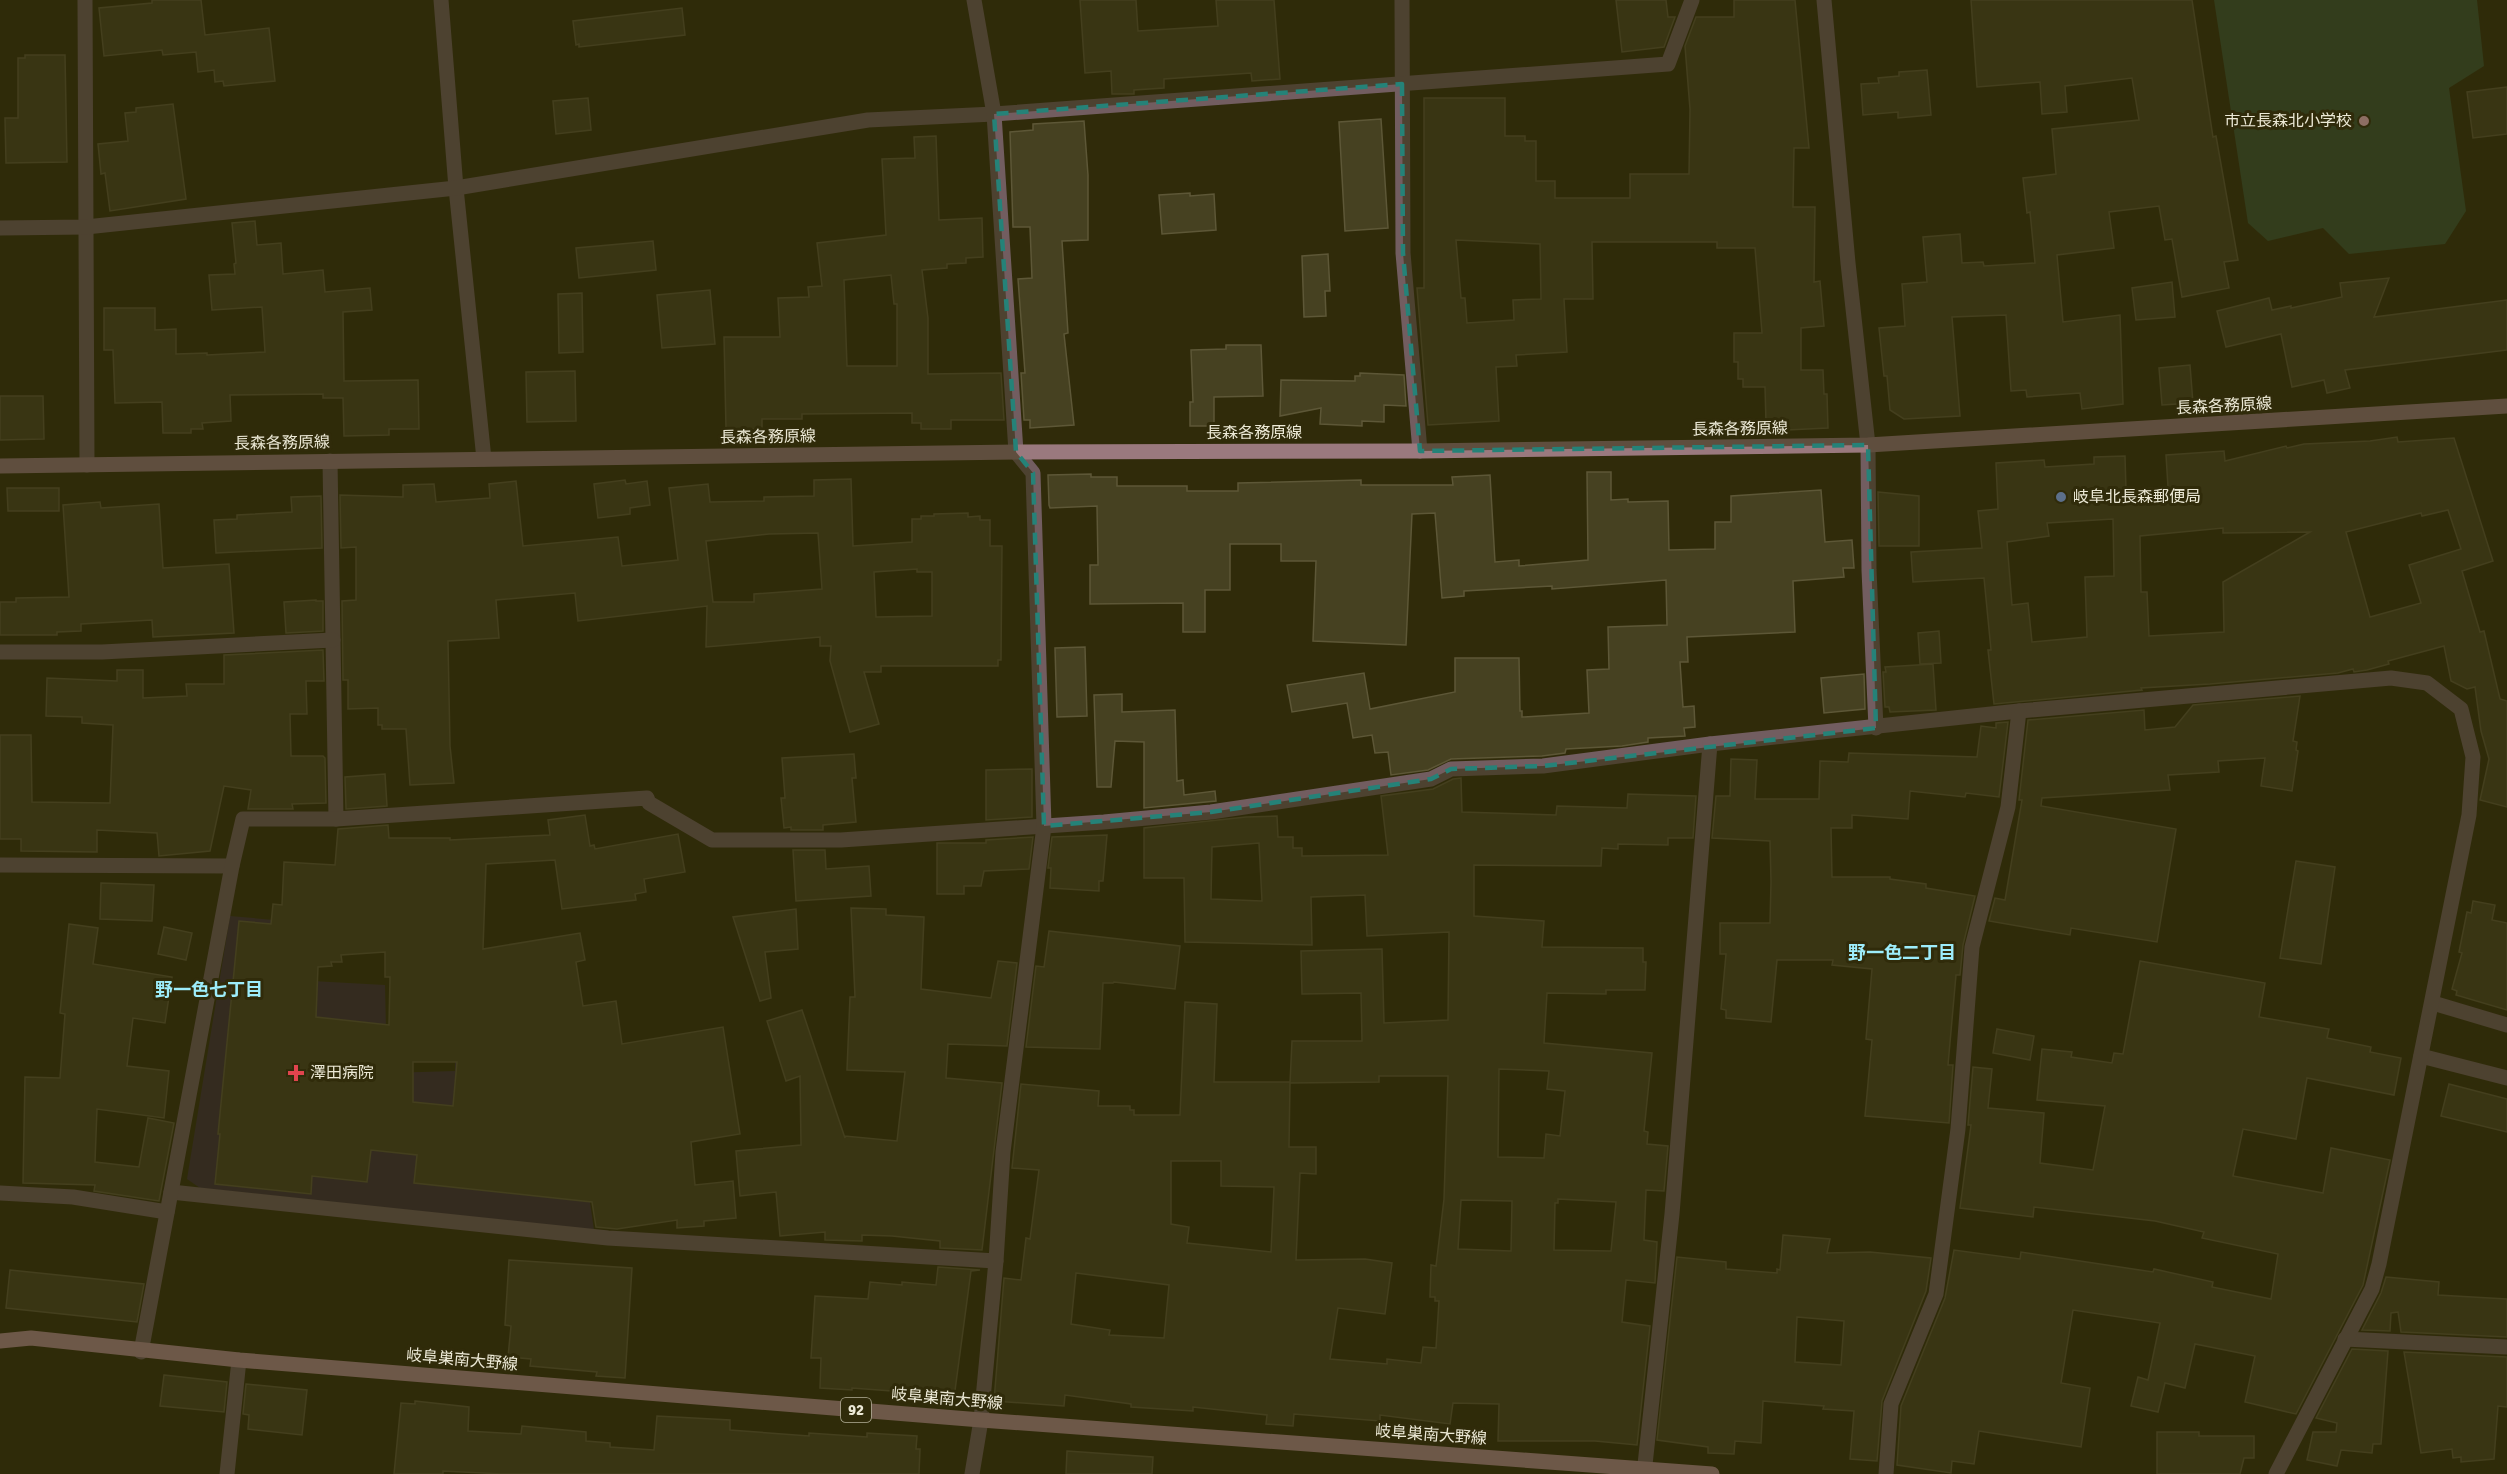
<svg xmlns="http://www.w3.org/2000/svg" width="2507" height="1474" font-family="Signika,'Noto Sans JP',sans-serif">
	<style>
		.medical { fill: #3a2c3a }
		.green { fill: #385233 }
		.building { fill: #464121; stroke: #5d5737; stroke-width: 1.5; fill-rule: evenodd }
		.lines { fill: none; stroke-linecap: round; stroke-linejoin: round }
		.minor { stroke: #725d60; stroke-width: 15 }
		.tertiary { stroke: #725d60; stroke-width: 15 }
		.secondary { stroke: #9a797e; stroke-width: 15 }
		.primary { stroke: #b98e95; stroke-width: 15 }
		.marked { fill: none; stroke: #258278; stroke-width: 4.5; stroke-dasharray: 12 8; stroke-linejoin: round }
		.education-dot { fill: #8d6e63; stroke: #302b0a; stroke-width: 2 }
		.service-dot { fill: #5c6f8a; stroke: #302b0a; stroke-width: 2 }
		.health-dot { fill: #e0444e; stroke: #302b0a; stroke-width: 2 }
		.labels { text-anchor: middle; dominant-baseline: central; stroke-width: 6; stroke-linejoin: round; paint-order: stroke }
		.shield { fill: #302b0a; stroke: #b4b099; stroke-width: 1.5 }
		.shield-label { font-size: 15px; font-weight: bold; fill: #ece9d6 }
		.poi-label { font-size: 16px; fill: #ece9d6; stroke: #302b0a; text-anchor: start }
		.street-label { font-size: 16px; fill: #ece9d6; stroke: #302b0a }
		.neighbourhood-label { font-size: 18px; font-weight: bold; fill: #9dedfb; stroke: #302b0a }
	</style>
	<rect width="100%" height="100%" fill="#302b0a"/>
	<polygon class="medical" points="230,916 296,922 294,980 385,985 387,1073 455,1071 455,1057 571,1072 594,1230 200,1188 187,1179"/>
	<polygon class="green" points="2214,0 2477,0 2484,66 2449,88 2466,211 2445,244 2349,254 2323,228 2268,241 2248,223"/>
	<g class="building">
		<polygon points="152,0 201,0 205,35 269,28 275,81 224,86 223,81 215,82 214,70 198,72 196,52 163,55 162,50 104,56 99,8 152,3"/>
		<polygon points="1080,0 1136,0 1138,31 1218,26 1216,0 1274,0 1280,79 1252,81 1251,73 1164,79 1164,88 1134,90 1134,94 1112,94 1111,71 1085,73"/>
		<polygon points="1616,0 1666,0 1668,17 1675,17 1664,47 1622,52"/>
		<path d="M1734,0H1795L1809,148H1794L1793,207H1815L1814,282L1820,281L1824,326L1801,328V370H1823L1824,394H1827L1828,428L1787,430V422L1766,423L1765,387H1743V379H1738V362H1734V333H1762L1755,248H1717V242H1592L1593,299H1564L1567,352L1516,355L1517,366L1496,367L1499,421L1428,425L1417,288H1424V98H1505V136H1525V141H1536V181H1555V198H1630V174H1689L1690,109L1685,46L1696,17H1734ZM1456,240L1540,244L1541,299L1513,300L1514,320L1467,323L1465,298H1461Z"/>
		<polygon points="1971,0 2192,0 2213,137 2216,136 2238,260 2224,262 2229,288 2182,297 2172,239 2165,240 2159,206 2109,212 2114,248 2057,255 2063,322 2120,315 2123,404 2082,409 2080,393 2027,397 2026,390 2011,391 2006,315 1952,317 1960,416 1904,419 1890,410 1887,376 1884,376 1879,328 1905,326 1902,284 1927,282 1923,237 1960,234 1962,263 1983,262 1984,266 2035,263 2030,212 2027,213 2023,178 2056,174 2052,129 2139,120 2132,78 2065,86 2067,112 2042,114 2040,82 1977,87"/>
		<polygon points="682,8 685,35 579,47 579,44 576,45 573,21"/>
		<polygon points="25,55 65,55 67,162 6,163 5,118 18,118 18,58 25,58"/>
		<polygon points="1927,70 1931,115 1898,118 1898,112 1863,115 1861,84 1879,83 1878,78 1899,76 1899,72"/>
		<polygon points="2507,87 2507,134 2473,138 2467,92"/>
		<polygon points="588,98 591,130 556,134 553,101"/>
		<polygon points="173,104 186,199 110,211 105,173 101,174 98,144 128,141 125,113 136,112 136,108"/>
		<polygon points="1381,119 1388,228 1345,231 1339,122"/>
		<polygon points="1084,121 1088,175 1088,240 1062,241 1068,333 1064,334 1074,425 1030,428 1030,420 1024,420 1021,373 1025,373 1018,279 1032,278 1030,227 1013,227 1010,132 1033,130 1033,124"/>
		<path d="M936,136L939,220L982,218L983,257L966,258V263L947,264V268L922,270L928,318V374L1001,373L1004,420H951V429H921V423H912V413L802,414V419H762V429H726L724,337H780L778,298L809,297L808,287L822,286L817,243L886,235L882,159L915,158L914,137ZM891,275L894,304H897V366H847L844,280Z"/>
		<polygon points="1190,193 1190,196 1214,194 1216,230 1162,234 1159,195"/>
		<polygon points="255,221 257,245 281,243 283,274 323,270 325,292 370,288 372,310 343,312 344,381 418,380 419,429 389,429 389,435 344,436 343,398 323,398 323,394 230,395 231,421 202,423 203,429 191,429 191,433 163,433 162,402 115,403 113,350 104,350 104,308 155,308 155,330 176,329 176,354 207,353 207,355 265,352 262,307 212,310 209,275 235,274 234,264 236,263 232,223"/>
		<polygon points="653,241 656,270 579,278 576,248"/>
		<polygon points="1328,254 1330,291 1325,291 1326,316 1304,317 1302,256"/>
		<polygon points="2389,278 2374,317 2507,300 2507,350 2345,370 2350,388 2327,393 2324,380 2292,387 2281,334 2226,347 2217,311 2269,298 2272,310 2291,306 2291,308 2342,297 2340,283"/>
		<polygon points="2172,282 2175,317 2136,320 2132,288"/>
		<polygon points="710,290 715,344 662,348 657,295"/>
		<polygon points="582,293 583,352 559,353 558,294"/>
		<polygon points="1226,345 1261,345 1263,396 1214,397 1214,426 1190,426 1190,402 1193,402 1191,350 1226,349"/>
		<polygon points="2190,365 2193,403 2162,405 2159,368"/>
		<polygon points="575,371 576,421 527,422 526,372"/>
		<polygon points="1360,373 1404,375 1406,406 1384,405 1384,422 1362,421 1362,426 1320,424 1321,408 1280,416 1281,380 1355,381 1355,376 1360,376"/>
		<polygon points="0,396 43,396 44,439 0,440"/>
		<path d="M2397,437L2398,442L2454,438L2493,561L2462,571L2480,632L2484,631L2500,699L2507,701V807L2480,800L2489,759L2481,731L2475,687L2467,689L2451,681L2444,646L2388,661L2389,664L2367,670L2354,672L2353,669L2338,673L2210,684L2141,688L2142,690L1994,704L1988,650H1991L1984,578L1913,582L1911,552L1982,548L1978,511L1998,509L1996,463L2044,460L2045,467L2094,464V457L2125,456L2126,490L2168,487L2166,455L2224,451L2225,461L2286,446L2287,448L2304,444L2370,441ZM2448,510L2461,549L2409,565L2421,603L2370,617L2346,532L2421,513L2422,516ZM2113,519L2114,576L2085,577L2087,637L2032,642L2028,603L2012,605L2007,542L2049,536L2047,523ZM2223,528V533L2310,532L2223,582L2224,632L2149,636L2147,592H2141L2140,536Z"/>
		<polygon points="1587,472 1611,472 1611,500 1628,499 1628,502 1668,501 1669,550 1715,549 1715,522 1731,522 1731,496 1821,490 1825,542 1852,540 1854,568 1843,568 1844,577 1793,581 1795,632 1687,637 1688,662 1680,662 1683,707 1694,706 1695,727 1684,728 1685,736 1648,738 1648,742 1622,746 1566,749 1565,753 1542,756 1451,759 1428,770 1391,775 1388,752 1375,753 1372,735 1353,738 1347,703 1292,712 1287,685 1364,673 1370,709 1455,692 1455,658 1519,658 1520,711 1522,711 1522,717 1589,713 1587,670 1609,669 1608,627 1667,625 1666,580 1552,589 1552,586 1464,591 1464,596 1442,598 1435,513 1412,514 1406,645 1313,641 1316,561 1281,561 1281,544 1230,544 1230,590 1205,590 1205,632 1183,632 1183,603 1090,604 1090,565 1098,565 1097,506 1050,508 1049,505 1048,475 1091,474 1091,477 1117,477 1117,486 1187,486 1187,491 1238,491 1238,483 1361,480 1361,485 1453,485 1452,477 1490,475 1495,562 1519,560 1519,566 1588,560"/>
		<path d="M851,479L853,546L912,542V519H921V516H934V514L968,513V517L980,516V520H990V546H1002L1001,660H998V666H881V672H864L879,724L850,732L830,661L831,646H820V637L706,647L707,606L578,621L575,593L496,600L499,638L448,641L450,746L454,783L410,785L406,729H382V725H378V708L348,709V680H343L342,601L356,600V547L341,548L340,495L403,497V485L434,484L436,502L490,498L489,484L516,481L523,546L618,537L622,566L678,560L669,488L708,484L710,502L764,501V497L814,496V480ZM818,533L822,589L754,594V602H713L706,541L769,534ZM917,569V572H932V616L876,617L874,572Z"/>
		<polygon points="625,480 626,484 647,481 650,505 630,508 630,514 598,518 594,484"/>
		<polygon points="7,488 59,488 59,511 8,511"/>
		<polygon points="1878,492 1919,496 1919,546 1879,546"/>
		<polygon points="321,496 322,548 216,553 214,520 237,519 237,515 292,512 291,497"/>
		<polygon points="100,502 101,508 159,504 163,568 229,564 234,633 153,637 152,620 81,624 81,631 57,632 57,635 0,635 0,602 16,602 16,598 69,597 63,505"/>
		<polygon points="316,600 316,601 323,601 323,631 286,633 284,602"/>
		<polygon points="1939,631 1941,663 1920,664 1918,633"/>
		<polygon points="1085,647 1087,716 1057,717 1055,648"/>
		<polygon points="323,650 324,681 306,681 307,714 290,714 291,756 323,756 325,758 326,803 292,804 293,809 248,809 251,790 224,786 210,851 159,856 157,833 97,830 97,852 21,851 21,839 0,839 0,735 31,735 32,802 110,803 113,725 82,723 82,717 46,716 47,678 117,681 117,670 143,670 143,698 187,696 186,684 224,684 224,655"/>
		<polygon points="1933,664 1936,710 1890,712 1889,707 1885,707 1883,672 1886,672 1885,667"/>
		<polygon points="1864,674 1865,709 1824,713 1821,678"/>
		<polygon points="1122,694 1122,712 1175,710 1177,781 1183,780 1184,795 1215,791 1216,801 1144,808 1144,742 1115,741 1111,787 1097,787 1094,695"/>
		<polygon points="2300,696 2293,741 2297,742 2296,750 2298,751 2292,791 2261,786 2265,758 2218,761 2219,772 2168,775 2170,790 2042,798 2041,806 2176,829 2157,942 2071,928 2070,935 1989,921 1995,898 2005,900 2022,800 2019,800 2028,720 2144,710 2145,730 2175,727 2193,705"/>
		<polygon points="2008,722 1999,797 1966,793 1965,797 1910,791 1908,819 1852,815 1852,828 1831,828 1832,877 1890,877 1890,879 1926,884 1926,888 1975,896 1963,945 1960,975 1956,975 1948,1065 1953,1065 1949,1123 1865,1116 1872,1040 1866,1039 1872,969 1832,965 1833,960 1777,960 1771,1022 1726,1018 1726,1010 1721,1009 1726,954 1720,954 1720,923 1770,923 1771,882 1770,841 1712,838 1716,796 1730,796 1731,759 1757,760 1755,799 1819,799 1820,761 1848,762 1849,753 1977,757 1981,726 1996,728 1996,723"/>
		<polygon points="854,754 856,778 852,778 856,822 823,825 823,830 791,830 791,827 784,828 781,798 785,798 782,758"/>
		<polygon points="1032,769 1032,817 986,820 986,770"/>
		<polygon points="385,774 387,806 346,809 345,777"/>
		<path d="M1461,778L1462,812L1556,815L1557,806L1627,808L1628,794L1696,796L1693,838H1668V845L1618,844V849L1602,848L1601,866L1474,865V916L1544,921L1542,947L1643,948V962H1646L1645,990H1606V994L1547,993L1544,1043L1652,1053L1644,1131L1648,1132L1647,1144L1668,1146L1664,1191L1646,1190L1644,1240L1657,1242L1655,1283L1626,1280L1622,1322L1650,1326L1637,1445L1595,1441H1498L1499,1404L1453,1403L1450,1424L1380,1415V1421L1294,1414L1293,1426L1266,1424L1267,1415L1193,1407V1411L1131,1407V1404L1065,1395L1064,1406L994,1401L1004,1278L1021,1280L1026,1238L1030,1239L1039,1170L1012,1168L1021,1084L1099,1091L1098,1106H1130V1110H1134V1115H1180L1185,1002L1217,1004L1214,1082H1290L1289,1147H1316V1174L1300,1173L1296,1260L1365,1259L1392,1263L1385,1314L1338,1308L1330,1359L1387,1364V1359L1421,1363L1423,1347L1436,1348L1439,1301H1435V1297H1430L1431,1265L1436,1266L1444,1199L1448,1076H1379V1082L1290,1083L1292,1041H1362L1361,993L1302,994L1301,951L1382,949L1384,1023L1448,1020L1449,932L1367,936L1365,895L1311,897L1312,945L1185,942L1184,878H1144V828L1246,817L1277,816L1278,837H1293V848H1302V856L1388,855L1381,796L1433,789L1453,779ZM1259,843L1262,901L1211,899L1212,847ZM1499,1069L1549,1071L1547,1089L1565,1091L1560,1136L1546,1134L1544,1158L1498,1157ZM1171,1161H1221V1186L1274,1187L1271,1252L1187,1243L1189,1227L1171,1224ZM1558,1199L1616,1202L1611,1251L1554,1250L1555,1203H1558ZM1461,1200L1512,1201L1511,1251L1458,1249ZM1076,1273L1169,1285L1164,1338L1109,1335L1110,1330L1071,1324Z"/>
		<path d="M585,815L590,846L594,845L595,849L678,834L685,872L644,879L646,892L635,894L636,900L562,909L555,860L486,864L483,949L580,933L585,960L576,962L583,1006L616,1001L622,1044L723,1027L740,1134L691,1142L695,1185L733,1181L736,1218L704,1221V1226L677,1228V1220L617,1229L596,1227L592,1202L414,1183L417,1155L371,1150L367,1182L312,1176L311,1194L215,1184L220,1134H218L239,921L271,924L273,904L282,905L284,862L335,865L338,829L388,825L389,838H450V840L550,835L548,820ZM385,952V977H390L389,1025L316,1017L318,967L332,966L331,962H342L341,955ZM413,1062H457L453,1106L413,1102Z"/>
		<polygon points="1107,835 1103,881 1099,881 1099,891 1050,888 1051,868 1048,868 1052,837"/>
		<polygon points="1033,837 1029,869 984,871 981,886 964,886 964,894 937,894 937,843 986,843 986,840"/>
		<polygon points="793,850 825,850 826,869 869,866 871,896 796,901"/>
		<polygon points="2296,861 2335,867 2321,964 2280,958"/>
		<polygon points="101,883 154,885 152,921 100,919"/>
		<polygon points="2473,901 2495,905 2492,920 2507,923 2507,1010 2456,995 2457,991 2452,989 2462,953 2459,952 2467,912 2471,913"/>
		<polygon points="851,908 886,909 886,915 924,917 921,989 991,998 998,961 1017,963 1007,1046 948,1044 946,1078 1002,1083 982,1250 940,1248 940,1241 892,1236 862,1235 862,1241 825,1240 825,1232 780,1236 776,1192 740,1196 736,1151 801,1145 800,1076 786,1081 767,1021 802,1010 845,1138 845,1136 897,1141 905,1072 847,1070 850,997 855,997"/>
		<polygon points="796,909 798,949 765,952 771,998 760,1001 733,917"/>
		<polygon points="69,924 98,928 93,964 172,977 165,1023 133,1018 127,1066 169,1071 164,1118 97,1109 95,1162 139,1167 148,1118 174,1123 159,1201 94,1191 95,1185 23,1183 25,1077 60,1078 65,1014 60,1013"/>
		<polygon points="164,927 192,933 186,960 158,954"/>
		<polygon points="1049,931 1180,946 1175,989 1114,982 1113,983 1103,983 1100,1049 1026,1047 1036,966 1044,967"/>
		<polygon points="2140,961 2265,983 2259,1017 2329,1029 2327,1038 2371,1047 2370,1052 2401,1058 2394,1095 2307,1078 2296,1139 2243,1129 2233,1176 2323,1193 2331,1148 2390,1160 2363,1285 2296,1414 2245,1402 2255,1356 2195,1344 2185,1388 2165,1383 2158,1412 2131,1406 2138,1377 2148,1380 2160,1323 2073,1310 2061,1383 2090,1388 2081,1447 1979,1431 1974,1464 1952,1461 1951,1473 1897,1465 1901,1406 1945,1298 1954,1250 2020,1259 2021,1252 2153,1272 2154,1269 2213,1282 2212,1287 2271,1299 2278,1254 2202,1238 2204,1232 2155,1221 2034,1207 2033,1217 1960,1208 1971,1125 1968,1125 1973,1067 1992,1069 1988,1108 2044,1113 2040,1163 2093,1170 2105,1106 2037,1100 2042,1049 2072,1052 2071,1057 2112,1063 2114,1053 2123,1054"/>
		<polygon points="1997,1029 2034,1036 2030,1060 1993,1053"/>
		<polygon points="2449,1084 2507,1099 2507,1132 2441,1116"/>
		<path d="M1783,1235L1830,1239L1827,1253L1870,1252L1931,1258L1926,1291L1882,1401L1877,1461L1850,1459L1854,1411L1823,1409L1824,1406L1763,1401L1761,1443L1735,1441L1734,1454L1708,1453V1447L1657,1440L1677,1257L1726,1262V1269L1777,1273V1269L1780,1270ZM1797,1317L1844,1321L1841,1365L1795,1362Z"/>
		<polygon points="509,1260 632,1268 625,1378 596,1376 597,1372 530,1366 531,1359 508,1357 511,1326 505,1325"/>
		<polygon points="938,1267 980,1270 971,1271 954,1398 905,1395 905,1392 852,1388 852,1390 820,1388 821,1358 811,1358 815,1296 868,1299 870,1282 902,1285 902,1282 936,1285"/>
		<polygon points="10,1270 144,1284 137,1322 6,1308"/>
		<polygon points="2386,1277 2439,1282 2438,1295 2507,1299 2507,1337 2401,1332 2398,1312 2391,1313 2390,1331 2362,1330 2381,1293"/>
		<polygon points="2352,1349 2388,1351 2381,1444 2373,1444 2372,1453 2341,1450 2337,1466 2307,1460 2313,1432 2336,1432 2337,1423 2316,1418"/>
		<polygon points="2404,1352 2507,1357 2507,1407 2498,1406 2494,1459 2461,1462 2461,1457 2453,1458 2452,1449 2421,1453"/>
		<polygon points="164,1375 227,1382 224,1412 160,1406"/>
		<polygon points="246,1384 307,1390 302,1435 248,1429 249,1415 243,1414"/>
		<polygon points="415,1401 469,1407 468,1431 521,1434 522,1426 586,1432 586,1441 610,1443 610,1447 654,1450 657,1416 730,1420 730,1430 809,1436 809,1433 867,1437 867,1433 917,1436 916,1449 920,1449 919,1474 502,1474 443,1471 443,1474 394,1474 401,1403 415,1404"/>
		<polygon points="2157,1432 2199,1432 2199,1436 2254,1436 2254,1458 2244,1458 2240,1474 2157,1474"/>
		<polygon points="1067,1451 1153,1457 1152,1474 1066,1474"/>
	</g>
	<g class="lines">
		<g class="minor">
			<polyline points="85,0 87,465"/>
			<polyline points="441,0 456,188 484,459"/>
			<polyline points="1402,0 1403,253 1420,451"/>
			<polyline points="0,228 86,227 456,188 868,120 994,114 1668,64 1692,0"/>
			<polyline points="1868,445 1869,570 1876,728"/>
			<polyline points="330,461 336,819"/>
			<polyline points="0,652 102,652 333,640"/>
			<polyline points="0,865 232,866"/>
			<polyline points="2433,1003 2507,1025"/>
			<polyline points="2421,1056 2507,1078"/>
			<polyline points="171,1192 608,1238 996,1261"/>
			<polyline points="0,1193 73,1197 167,1212"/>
			<polyline points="2345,1339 2507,1347"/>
			<polyline points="141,1352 232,866 243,819 336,819 647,798 649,803 712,840 841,840 1104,822 1211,812 1431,779 1451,769 1543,766 1710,744 2019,711 2391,678 2427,683 2461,709 2473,757 2469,815 2379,1264 2372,1289 2276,1474"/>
			<polyline points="227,1474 239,1360"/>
			<polyline points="972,1474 981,1420 996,1261 1003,1152 1044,826 1033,473 1016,452 994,114 974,0"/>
			<polyline points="1644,1474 1672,1214 1710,744"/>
			<polyline points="1886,1474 1891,1404 1936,1294 1958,1129 1972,947 2008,807 2019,711"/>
		</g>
		<polyline class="tertiary" points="1824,0 1848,263 1868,445"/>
		<polyline class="secondary" points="0,466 1016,452 1420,451 1868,445 2507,406"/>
		<polyline class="primary" points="0,1341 31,1338 239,1360 981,1420 1712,1474"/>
	</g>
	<path d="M0 0H2507V1474H0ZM1402,84L1403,253L1420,451L1868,445L1876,728L1543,766L1451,769L1431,779L1211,812L1044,826L1033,473L1016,452L994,114Z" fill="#302b0a" fill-opacity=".55" fill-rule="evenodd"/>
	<path class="marked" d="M1402,84L1403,253L1420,451L1868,445L1876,728L1543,766L1451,769L1431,779L1211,812L1044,826L1033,473L1016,452L994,114Z"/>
	<circle class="education-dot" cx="2364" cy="121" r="6"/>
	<circle class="service-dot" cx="2061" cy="497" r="6"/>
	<path class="health-dot" d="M293 1064h6v6h6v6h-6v6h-6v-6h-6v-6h6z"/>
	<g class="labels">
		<rect class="shield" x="841" y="1398" width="30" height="24" rx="4.5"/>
		<g class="shield-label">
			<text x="856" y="1410">92</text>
		</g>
		<g class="poi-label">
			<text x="2352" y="121" text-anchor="end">市立長森北小学校</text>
			<text x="2073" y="497">岐阜北長森郵便局</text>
			<text x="310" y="1073">澤田病院</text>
		</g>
		<g class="street-label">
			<text transform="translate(2224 406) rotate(-3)">長森各務原線</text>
			<text transform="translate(1740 429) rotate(-1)">長森各務原線</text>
			<text x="1254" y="433">長森各務原線</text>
			<text transform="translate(768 437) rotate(-1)">長森各務原線</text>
			<text transform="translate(282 443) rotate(-1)">長森各務原線</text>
			<text transform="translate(462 1360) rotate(5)">岐阜巣南大野線</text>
			<text transform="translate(947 1399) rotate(5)">岐阜巣南大野線</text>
			<text transform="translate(1431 1435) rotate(4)">岐阜巣南大野線</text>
		</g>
		<g class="neighbourhood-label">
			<text x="1902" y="953">野一色二丁目</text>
			<text x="209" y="990">野一色七丁目</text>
		</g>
	</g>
</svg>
